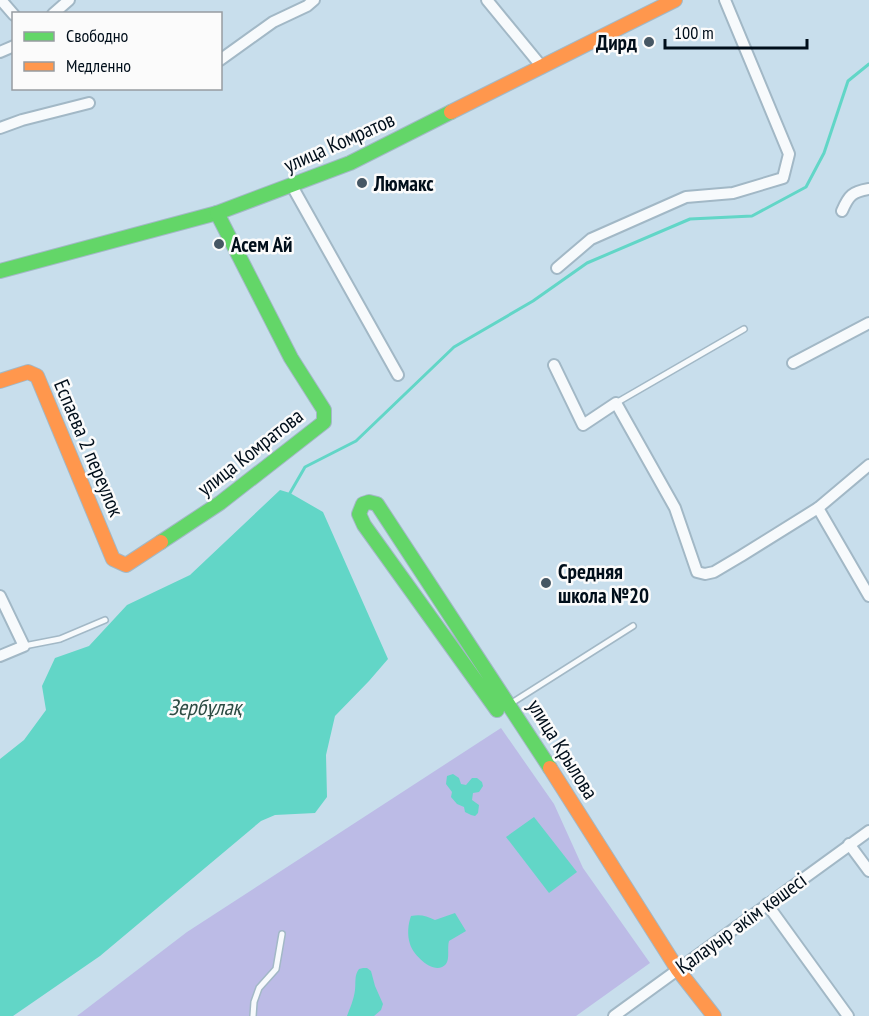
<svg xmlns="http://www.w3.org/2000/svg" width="869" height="1016" font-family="'PT Sans Narrow',sans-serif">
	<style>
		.green { fill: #bcbbe6 }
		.water { fill: #62d6c7 }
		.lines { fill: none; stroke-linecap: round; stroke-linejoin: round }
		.stream { stroke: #62d6c7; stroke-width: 3 }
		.lane-casing { stroke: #a2b8c6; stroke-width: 8 }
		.street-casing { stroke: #a2b8c6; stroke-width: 14 }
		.fast-casing { stroke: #a2b8c6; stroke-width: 16 }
		.slow-casing { stroke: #a2b8c6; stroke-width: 16 }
		.lane { stroke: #f7fafc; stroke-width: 5 }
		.street { stroke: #f7fafc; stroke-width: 10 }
		.fast { stroke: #63d668; stroke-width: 14 }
		.slow { stroke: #ff974d; stroke-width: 14 }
		.poi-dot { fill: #465764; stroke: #fbfbfb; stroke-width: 2 }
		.labels { text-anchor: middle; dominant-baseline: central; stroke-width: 5; stroke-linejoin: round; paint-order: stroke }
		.poi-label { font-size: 21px; font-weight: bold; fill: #000e1a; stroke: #fbfbfb; text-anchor: start }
		.street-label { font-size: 21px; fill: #000e1a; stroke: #fbfbfb }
		.water-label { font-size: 22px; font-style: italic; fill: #2c4b43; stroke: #fbfbfb }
	</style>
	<rect width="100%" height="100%" fill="#c8deec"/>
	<polygon class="green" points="501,728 554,804 583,868 650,963 576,1016 77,1016 187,932"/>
	<g class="water">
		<polygon points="280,490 290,493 323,512 388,659 369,681 335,716 326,755 327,797 315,813 275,815 261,821 100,956 13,1016 0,1016 0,759 24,740 46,710 42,686 55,658 89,646 127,605 190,575"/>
		<polygon points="453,774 459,778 461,784 466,785 472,778 477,778 482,782 483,786 479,792 473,793 472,800 479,805 478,813 475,816 471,815 465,812 464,807 457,804 451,797 452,792 446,784 447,776"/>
		<polygon points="534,817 577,872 549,893 506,837"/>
		<path d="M455,913L466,931L449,941C447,948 450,959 446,964C435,977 413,955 410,944C407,935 408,924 411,916C421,914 426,916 435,920Z"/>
		<path d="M363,968H367L371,971L375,986L383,1004L381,1010L374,1016H347C350,1008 354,999 355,990C356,982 354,976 359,969Z"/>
	</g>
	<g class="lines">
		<polyline class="stream" points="290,493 305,467 356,441 454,347 533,301 587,263 690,219 752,216 806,187 824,153 848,81 869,64"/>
		<defs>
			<g id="lane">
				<polyline points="616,403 744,329"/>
				<polyline points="24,646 60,639 105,620"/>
				<polyline points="510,704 633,626"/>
				<polyline points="253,1016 254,1002 259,988 276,969 282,934"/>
			</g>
			<g id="street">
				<polyline points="1,0 14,15"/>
				<polyline points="487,0 542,67"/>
				<polyline points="53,14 69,0"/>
				<polyline points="0,52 14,46"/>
				<polyline points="220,60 273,22 307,6 314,0"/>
				<polyline points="0,128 22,120 89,103"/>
				<polyline points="292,186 398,375"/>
				<path d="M842,211C849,195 852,192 869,189"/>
				<polyline points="557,268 591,239 686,197 733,193 783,178 789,154 725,0"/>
				<polyline points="793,363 869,323"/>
				<polyline points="554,365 583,425 616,403 675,508 697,572 705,574 714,572 741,556 818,508 869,465"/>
				<polyline points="818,508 869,596"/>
				<polyline points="0,596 24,646 0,656"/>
				<polyline points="849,844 869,871"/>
				<polyline points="767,904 848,1016"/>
				<polyline points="614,1016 869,831"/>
			</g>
			<g id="fast">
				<polyline points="0,271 217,213 350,163 451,112"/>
				<polyline points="161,542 220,503 324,422 324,410 291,358 217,213"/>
				<polyline points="497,710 364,525 359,514 363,504 369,502 377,504 550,768"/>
			</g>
			<g id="slow">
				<polyline points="451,112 675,0"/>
				<polyline points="0,381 28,372 37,376 113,559 126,565 161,542"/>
				<polyline points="550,768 678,970 714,1016"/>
			</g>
		</defs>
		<use href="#lane" class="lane-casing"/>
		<use href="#street" class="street-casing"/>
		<use href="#fast" class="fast-casing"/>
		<use href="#slow" class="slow-casing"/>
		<use href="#lane" class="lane"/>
		<use href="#street" class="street"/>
		<use href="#fast" class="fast"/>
		<use href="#slow" class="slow"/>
	</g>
	<g class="poi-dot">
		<circle cx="649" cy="42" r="6"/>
		<circle cx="362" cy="183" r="6"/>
		<circle cx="219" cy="244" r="6"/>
		<circle cx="546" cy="583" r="6"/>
	</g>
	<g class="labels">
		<g class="poi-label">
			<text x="637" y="42" text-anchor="end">Дирд</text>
			<text x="374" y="183">Люмакс</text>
			<text x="231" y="244">Асем Ай</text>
			<text x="558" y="571">Средняя<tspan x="558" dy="24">школа №20</tspan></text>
		</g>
		<g class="street-label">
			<text transform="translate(339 142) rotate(-24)">улица Комратов</text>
			<text transform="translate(89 448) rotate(67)">Еспаева 2 переулок</text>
			<text transform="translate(250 452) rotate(-38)">улица Комратова</text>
			<text transform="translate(563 749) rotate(58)">улица Крылова</text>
			<text transform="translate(741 923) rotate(-36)">Қалауыр әкім көшесі</text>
		</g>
		<g class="water-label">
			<text x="205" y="707">Зербұлақ</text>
		</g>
	</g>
	<rect x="12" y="12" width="210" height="78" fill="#fbfbfb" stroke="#979ca1" stroke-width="1.5"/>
	<rect x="24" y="32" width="30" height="9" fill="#63d668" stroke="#979ca1" stroke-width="1.5"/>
	<text x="66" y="42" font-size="18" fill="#000e1a">Свободно</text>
	<rect x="24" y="62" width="30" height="9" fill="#ff974d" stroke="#979ca1" stroke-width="1.5"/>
	<text x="66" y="72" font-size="18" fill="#000e1a">Медленно</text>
	<path d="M665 39v9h142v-9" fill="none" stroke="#000e1a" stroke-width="3"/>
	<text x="674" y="39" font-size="18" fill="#000e1a" stroke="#fbfbfb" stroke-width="4.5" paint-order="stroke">100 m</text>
</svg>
